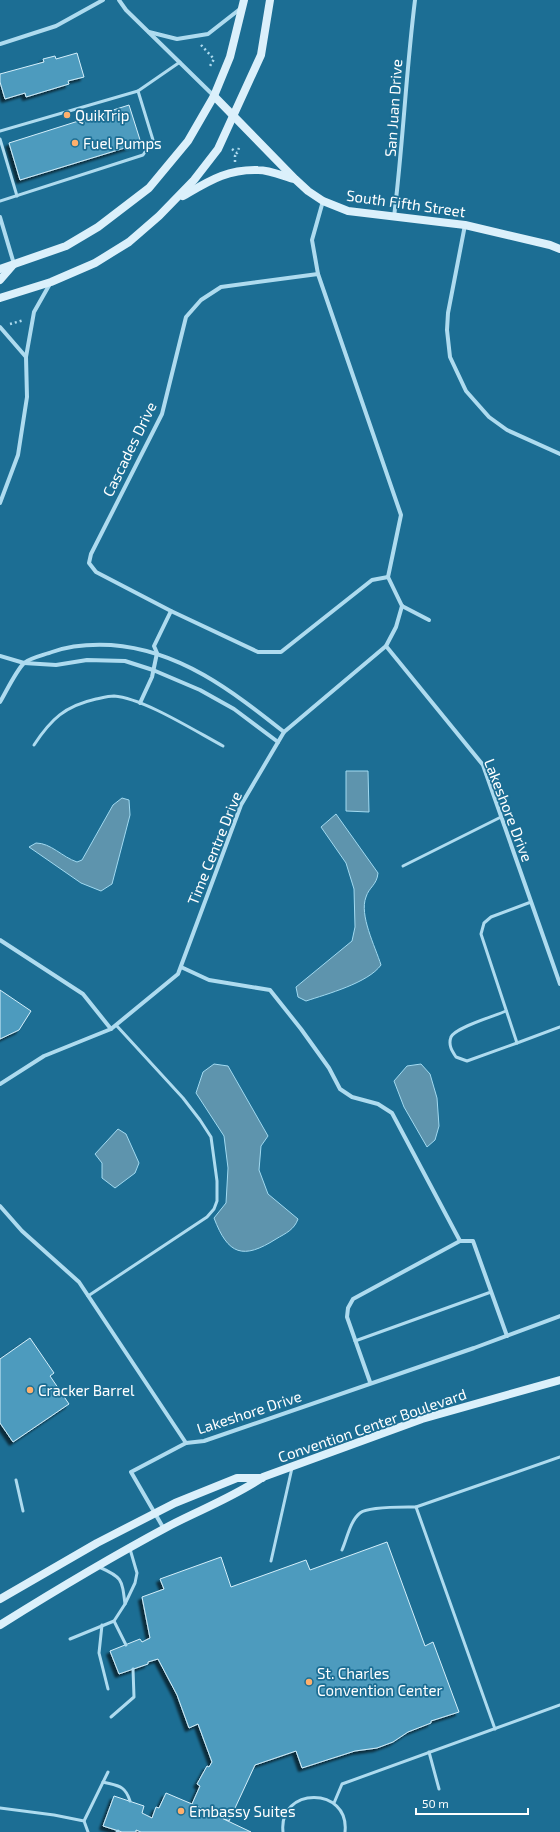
<svg xmlns="http://www.w3.org/2000/svg" width="560" height="1832" font-family="'Exo 2',sans-serif">
	<style>
		.water { fill: #5e94ad; stroke: #a1daf1 }
		.building { fill: #4d9bbe; stroke: #d4effb; filter: url(#shadow) }
		.lines { fill: none; stroke-linecap: round; stroke-linejoin: round }
		.path { stroke: #aedbef; stroke-width: 2.5; stroke-dasharray: 2 3; stroke-linecap: butt }
		.lane { stroke: #aedbef; stroke-width: 3 }
		.street { stroke: #aedbef; stroke-width: 4 }
		.secondary { stroke: #dbf0fb; stroke-width: 8 }
		.poi-dot { fill: #ffb06c; stroke: #1c6e94; stroke-width: 1.5 }
		.labels { text-anchor: middle; dominant-baseline: central; stroke-width: 3.5; stroke-linejoin: round; paint-order: stroke }
		.street-label { font-size: 15px; fill: #fff; stroke: #1c6e94 }
		.poi-label { font-size: 15px; fill: #fff; stroke: #1c6e94; text-anchor: start }
	</style>
	<defs>
		<filter id="shadow"><feDropShadow dx="-3.5" dy="3.5" stdDeviation="1" flood-color="#0009"/></filter>
	</defs>
	<rect width="100%" height="100%" fill="#1c6e94"/>
	<g class="water">
		<polygon points="346,771 368,771 369,812 346,811"/>
		<path d="M122,798L129,800L130,815L112,884L101,891L81,883L29,847L36,843C51,843 62,857 77,862L82,860L113,805Z"/>
		<path d="M336,814L378,873C377,885 369,887 366,897C359,915 375,946 381,965C368,983 327,994 306,1001L298,997L296,987L352,941L355,927L354,889L346,863L321,827Z"/>
		<path d="M214,1064L228,1066L268,1136L261,1146L259,1170L268,1194L298,1219C294,1230 286,1233 276,1239C243,1260 228,1255 214,1218L226,1203L228,1168L224,1136L196,1093L203,1072Z"/>
		<polygon points="421,1064 430,1074 437,1098 439,1126 435,1140 427,1147 404,1107 394,1081 407,1066"/>
		<polygon points="118,1129 126,1134 139,1163 135,1173 115,1188 102,1178 102,1163 95,1154"/>
	</g>
	<g class="building">
		<polygon points="77,53 84,77 68,81 69,84 26,97 25,93 5,99 0,82 0,74 44,62 43,59 55,56 56,59"/>
		<polygon points="129,105 141,143 20,180 9,143"/>
		<polygon points="0,990 31,1011 19,1030 0,1039"/>
		<polygon points="30,1338 54,1373 50,1376 69,1404 13,1442 0,1423 0,1359"/>
		<polygon points="387,1542 425,1646 433,1642 459,1712 431,1721 431,1723 408,1732 393,1742 377,1748 355,1751 302,1768 296,1751 255,1765 229,1821 192,1804 200,1786 197,1784 207,1766 209,1767 212,1762 198,1724 189,1728 177,1695 158,1659 148,1662 148,1664 119,1674 110,1651 140,1639 142,1642 150,1638 142,1597 164,1589 160,1579 221,1557 231,1587 306,1560 310,1570"/>
		<polygon points="166,1793 192,1804 251,1832 141,1832 136,1830 136,1832 122,1832 103,1826 114,1796 144,1806 142,1813 152,1818 156,1807 159,1808"/>
	</g>
	<g class="lines">
		<g class="path">
			<polyline points="201,45 214,59 210,66"/>
			<polyline points="232,149 237,153 239,148"/>
			<polyline points="235,162 235,156 237,153"/>
			<polyline points="10,324 24,320"/>
		</g>
		<g class="lane">
			<polyline points="0,131 138,91 180,62"/>
			<polyline points="0,139 17,196"/>
			<polyline points="0,201 143,155 153,140 138,91"/>
			<path d="M34,745C51,719 65,706 96,699C101,698 108,696 114,696C143,698 195,731 223,746"/>
			<polyline points="403,866 501,817"/>
			<polyline points="531,902 491,917 484,923 481,934 517,1043 560,1027"/>
			<path d="M506,1011C495,1016 456,1027 451,1037C448,1045 452,1051 456,1057L467,1061L517,1043"/>
			<polyline points="88,1296 207,1217 214,1209 217,1201 217,1181 211,1137 200,1120 183,1098 116,1025"/>
			<polyline points="355,1341 491,1292"/>
			<polyline points="16,1480 23,1511"/>
			<path d="M342,1550C347,1539 350,1521 360,1513C369,1506 404,1507 416,1507"/>
			<polyline points="271,1561 292,1468"/>
			<path d="M99,1567C122,1577 122,1579 125,1604"/>
			<polyline points="114,1621 126,1645"/>
			<polyline points="102,1625 99,1653 108,1689"/>
			<polyline points="70,1639 114,1621 125,1604 135,1583 137,1573 130,1549"/>
			<polyline points="111,1717 134,1697 133,1669"/>
			<polyline points="495,1729 416,1507 560,1457"/>
			<polyline points="429,1752 439,1789"/>
			<path d="M103,1782C118,1786 125,1785 130,1801"/>
			<polyline points="334,1803 342,1784 560,1705"/>
			<polyline points="0,1808 54,1815 84,1821 88,1832"/>
			<polyline points="84,1821 108,1772"/>
			<polyline points="117,1832 118,1831"/>
			<path d="M283,1832C278,1786 350,1786 345,1832"/>
		</g>
		<g class="street">
			<polyline points="119,0 126,10 214,96"/>
			<polyline points="149,32 177,39 208,34 240,9"/>
			<polyline points="0,44 56,26 103,0"/>
			<polyline points="323,201 312,240 318,274 401,515 388,577 402,606"/>
			<polyline points="0,217 14,264"/>
			<path d="M394,217C403,144 406,72 415,0"/>
			<polyline points="465,225 448,313 447,330 450,357 466,391 489,417 507,430 560,454"/>
			<polyline points="318,274 221,287 201,300 186,317 162,414 91,554 89,563 96,572 171,611 258,652 281,652 372,580 388,577"/>
			<polyline points="0,327 26,357"/>
			<polyline points="0,503 18,455 27,397 26,357 34,312 51,282"/>
			<polyline points="402,606 429,620"/>
			<polyline points="386,646 483,765 560,984"/>
			<polyline points="0,656 24,663 56,665 87,660 125,661 153,670 200,690 234,709 278,742"/>
			<path d="M0,702C6,692 16,671 24,663C30,658 44,655 52,652C71,645 91,644 111,645C180,650 232,691 284,732"/>
			<polyline points="140,703 152,677 157,653 154,646 171,611"/>
			<polyline points="0,940 83,994 111,1029"/>
			<polyline points="181,967 209,980 270,990 301,1029 329,1068 340,1089 352,1097 378,1104 392,1113 460,1241"/>
			<polyline points="0,1084 44,1056 111,1029 178,974 241,805 284,732 386,646 396,627 402,606"/>
			<polyline points="0,1206 22,1231 79,1282 186,1443"/>
			<polyline points="370,1382 347,1317 348,1308 353,1299 460,1241 473,1241 507,1336"/>
			<polyline points="164,1529 131,1472 186,1443 204,1441 474,1348 560,1316"/>
		</g>
		<g class="secondary">
			<polyline points="214,96 295,179 308,191 323,201 348,211 465,225 550,245 560,249"/>
			<path d="M183,196C209,181 227,169 258,170C270,170 283,176 294,179"/>
			<polyline points="0,269 66,246 98,227 149,188 188,141 214,96 230,57 244,0"/>
			<polyline points="0,280 13,265"/>
			<polyline points="0,298 51,282 95,263 129,242 159,216 194,180 218,149 261,55 270,0"/>
			<polyline points="0,1599 97,1543 175,1503 237,1478 262,1478"/>
			<path d="M0,1625C56,1590 113,1556 171,1525C202,1509 234,1497 263,1477L422,1419L560,1380"/>
		</g>
	</g>
	<g class="poi-dot">
		<circle cx="67" cy="115" r="4"/>
		<circle cx="75" cy="143" r="4"/>
		<circle cx="30" cy="1390" r="4"/>
		<circle cx="309" cy="1682" r="4"/>
		<circle cx="181" cy="1811" r="4"/>
	</g>
	<g class="labels">
		<g class="street-label">
			<text transform="translate(393 108) rotate(-86)">San Juan Drive</text>
			<text transform="translate(406 203) rotate(8)">South Fifth Street</text>
			<text transform="translate(129 449) rotate(-64)">Cascades Drive</text>
			<text transform="translate(509 810) rotate(69)">Lakeshore Drive</text>
			<text transform="translate(214 848) rotate(-68)">Time Centre Drive</text>
			<text transform="translate(249 1412) rotate(-18)">Lakeshore Drive</text>
			<text transform="translate(372 1425) rotate(-19)">Convention Center Boulevard</text>
		</g>
		<g class="poi-label">
			<text x="75" y="115">QuikTrip</text>
			<text x="83" y="143">Fuel Pumps</text>
			<text x="38" y="1390">Cracker Barrel</text>
			<text x="317" y="1673">St. Charles<tspan x="317" dy="17">Convention Center</tspan></text>
			<text x="189" y="1811">Embassy Suites</text>
		</g>
	</g>
	<path d="M416 1808v6h112v-6" fill="none" stroke="#ffffff" stroke-width="2"/>
	<text x="422" y="1808" font-size="12" fill="#ffffff" stroke="#1c6e94" stroke-width="3" paint-order="stroke">50 m</text>
</svg>
